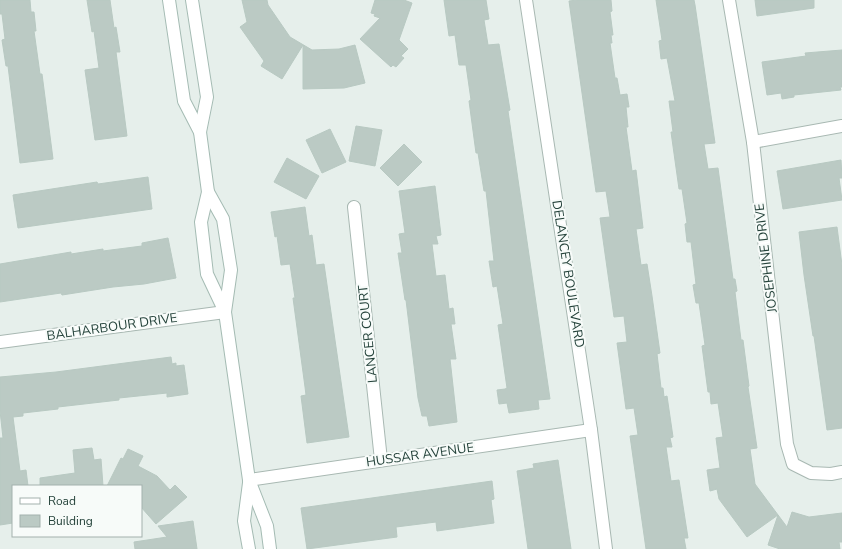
<svg xmlns="http://www.w3.org/2000/svg" width="842" height="549" font-family="'Nunito Sans',sans-serif">
	<style>
		.building { fill: #bbcac4; stroke: #b8c9c2 }
		.lines { fill: none; stroke-linecap: round; stroke-linejoin: round }
		.street-casing { stroke: #a8b8b2; stroke-width: 14 }
		.secondary-casing { stroke: #a4bbb3; stroke-width: 14 }
		.street { stroke: #fff; stroke-width: 12 }
		.secondary { stroke: #fff; stroke-width: 12 }
		.labels { text-anchor: middle; dominant-baseline: central; stroke-width: 4; stroke-linejoin: round; paint-order: stroke }
		.street-label { font-size: 13px; fill: #24423a; stroke: #f7fbf9 }
	</style>
	<rect width="100%" height="100%" fill="#e6efeb"/>
	<g class="building">
		<polygon points="0,0 30,0 31,12 34,12 36,31 34,31 40,74 42,74 53,159 20,163 8,66 6,66 2,40 5,39 2,14 0,14"/>
		<polygon points="87,0 110,0 114,28 116,27 120,52 116,52 127,136 95,140 85,70 99,68 94,31 92,32"/>
		<polygon points="242,0 267,0 268,5 290,37 312,50 339,49 355,45 365,83 344,88 303,89 303,45 282,79 261,66 264,61 240,27 247,22"/>
		<polygon points="375,0 404,0 412,3 399,40 408,49 401,56 404,58 396,67 393,65 391,67 360,39 380,18 374,16 375,14 371,13"/>
		<polygon points="444,0 486,0 489,19 484,20 488,45 499,44 510,110 508,111 550,399 538,400 539,409 509,413 507,403 499,404 497,390 505,389 507,388 498,325 503,324 497,286 493,287 489,261 494,261 486,191 484,191 478,153 476,153 469,101 471,100 466,65 459,65 455,35 449,36"/>
		<polygon points="577,0 611,0 612,11 610,12 613,35 611,35 612,43 610,43 615,78 617,78 620,95 627,94 629,107 626,107 628,127 626,127 632,171 636,170 643,228 636,229 641,265 647,264 652,296 660,353 657,354 661,388 663,388 664,397 667,396 673,437 670,438 672,447 666,447 671,481 679,480 688,538 684,538 686,549 646,549 630,436 638,435 634,408 626,409 617,343 627,342 624,316 614,317 600,218 610,217 606,191 596,192 569,1"/>
		<polygon points="656,0 694,0 695,5 715,143 704,144 708,169 718,168 733,279 735,279 737,291 735,292 741,340 743,340 749,386 748,387 757,448 750,449 755,484 787,527 792,512 809,517 842,513 842,542 839,542 840,549 780,549 768,545 778,515 747,537 719,499 717,489 710,491 707,470 720,468 716,438 723,437 718,403 711,404 710,392 708,392 702,346 705,345 699,303 696,303 693,285 696,284 691,242 687,242 685,224 687,223 682,189 679,189 671,132 673,132 669,101 675,101 667,58 661,59 659,41 662,40"/>
		<polygon points="755,0 814,0 814,8 757,16"/>
		<polygon points="842,50 842,87 840,87 841,90 794,95 794,97 782,99 781,93 767,95 762,62 806,56 805,53"/>
		<polygon points="356,126 382,130 375,166 349,161"/>
		<polygon points="330,129 346,162 322,173 306,140"/>
		<polygon points="404,144 422,162 398,186 380,168"/>
		<polygon points="287,158 319,176 306,199 274,182"/>
		<polygon points="841,160 842,178 839,178 842,200 783,209 777,171"/>
		<polygon points="148,177 152,209 18,228 13,195 97,182 98,184"/>
		<polygon points="435,186 441,235 436,236 438,244 432,244 436,276 445,275 449,309 453,308 455,324 451,324 456,359 450,359 457,422 429,426 427,416 422,416 418,398 406,300 405,300 398,253 402,253 399,234 405,233 399,191"/>
		<polygon points="305,207 309,236 312,235 316,265 324,264 349,437 307,443 301,396 306,395 305,387 293,298 295,298 290,264 281,265 277,236 275,237 271,212"/>
		<polygon points="837,227 842,265 842,428 827,430 814,336 813,336 804,275 799,232"/>
		<polygon points="168,238 176,278 144,284 113,287 62,295 61,293 0,302 0,264 71,252 71,254 103,249 103,251 142,246 142,243"/>
		<polygon points="171,357 172,364 176,363 176,366 184,365 188,394 167,397 167,393 119,398 119,400 58,407 58,409 23,413 23,416 13,417 20,471 26,470 28,486 13,486 13,523 0,525 0,438 3,438 0,411 0,377 56,372"/>
		<polygon points="92,448 94,460 101,459 103,486 40,486 40,478 75,473 73,450"/>
		<polygon points="128,449 143,456 138,466 157,476 170,490 175,485 187,497 156,524 141,507 141,486 107,486 121,458 123,459"/>
		<polygon points="558,460 571,549 528,549 517,471 534,468 533,464"/>
		<polygon points="492,481 494,499 491,500 494,523 437,531 436,522 396,527 397,537 307,549 301,508"/>
		<polygon points="193,521 197,549 135,549 134,542 167,537 158,526"/>
	</g>
	<g class="lines">
		<defs>
			<g id="street">
				<polyline points="526,0 591,430 606,549"/>
				<polyline points="729,0 753,142 787,444 793,464 811,473 831,474 842,472"/>
				<polyline points="753,142 842,126"/>
				<polyline points="354,207 381,460"/>
				<polyline points="0,342 225,312"/>
				<polyline points="249,480 591,430"/>
			</g>
			<g id="secondary">
				<polyline points="169,0 184,101 200,132 208,192 223,219 231,270 225,312 249,480 267,526 270,549"/>
				<polyline points="192,0 207,97 200,132"/>
				<polyline points="208,192 201,222 207,274 225,312"/>
				<polyline points="249,549 244,521 249,483"/>
			</g>
		</defs>
		<use href="#street" class="street-casing"/>
		<use href="#secondary" class="secondary-casing"/>
		<use href="#street" class="street"/>
		<use href="#secondary" class="secondary"/>
	</g>
	<g class="labels">
		<g class="street-label">
			<text transform="translate(766 258) rotate(-97)">JOSEPHINE DRIVE</text>
			<text transform="translate(568 274) rotate(81)">DELANCEY BOULEVARD</text>
			<text transform="translate(112 327) rotate(-8)">BALHARBOUR DRIVE</text>
			<text transform="translate(368 334) rotate(-96)">LANCER COURT</text>
			<text transform="translate(420 455) rotate(-8)">HUSSAR AVENUE</text>
		</g>
	</g>
	<rect x="12" y="485" width="130" height="52" fill="#f7fbf9" stroke="#a3b1ad"/>
	<rect x="20" y="498" width="20" height="6" fill="#ffffff" stroke="#a3b1ad"/>
	<text x="48" y="505" font-size="12" fill="#24423a">Road</text>
	<rect x="20" y="515" width="20" height="12" fill="#bbcac4" stroke="#a3b1ad"/>
	<text x="48" y="525" font-size="12" fill="#24423a">Building</text>
</svg>
